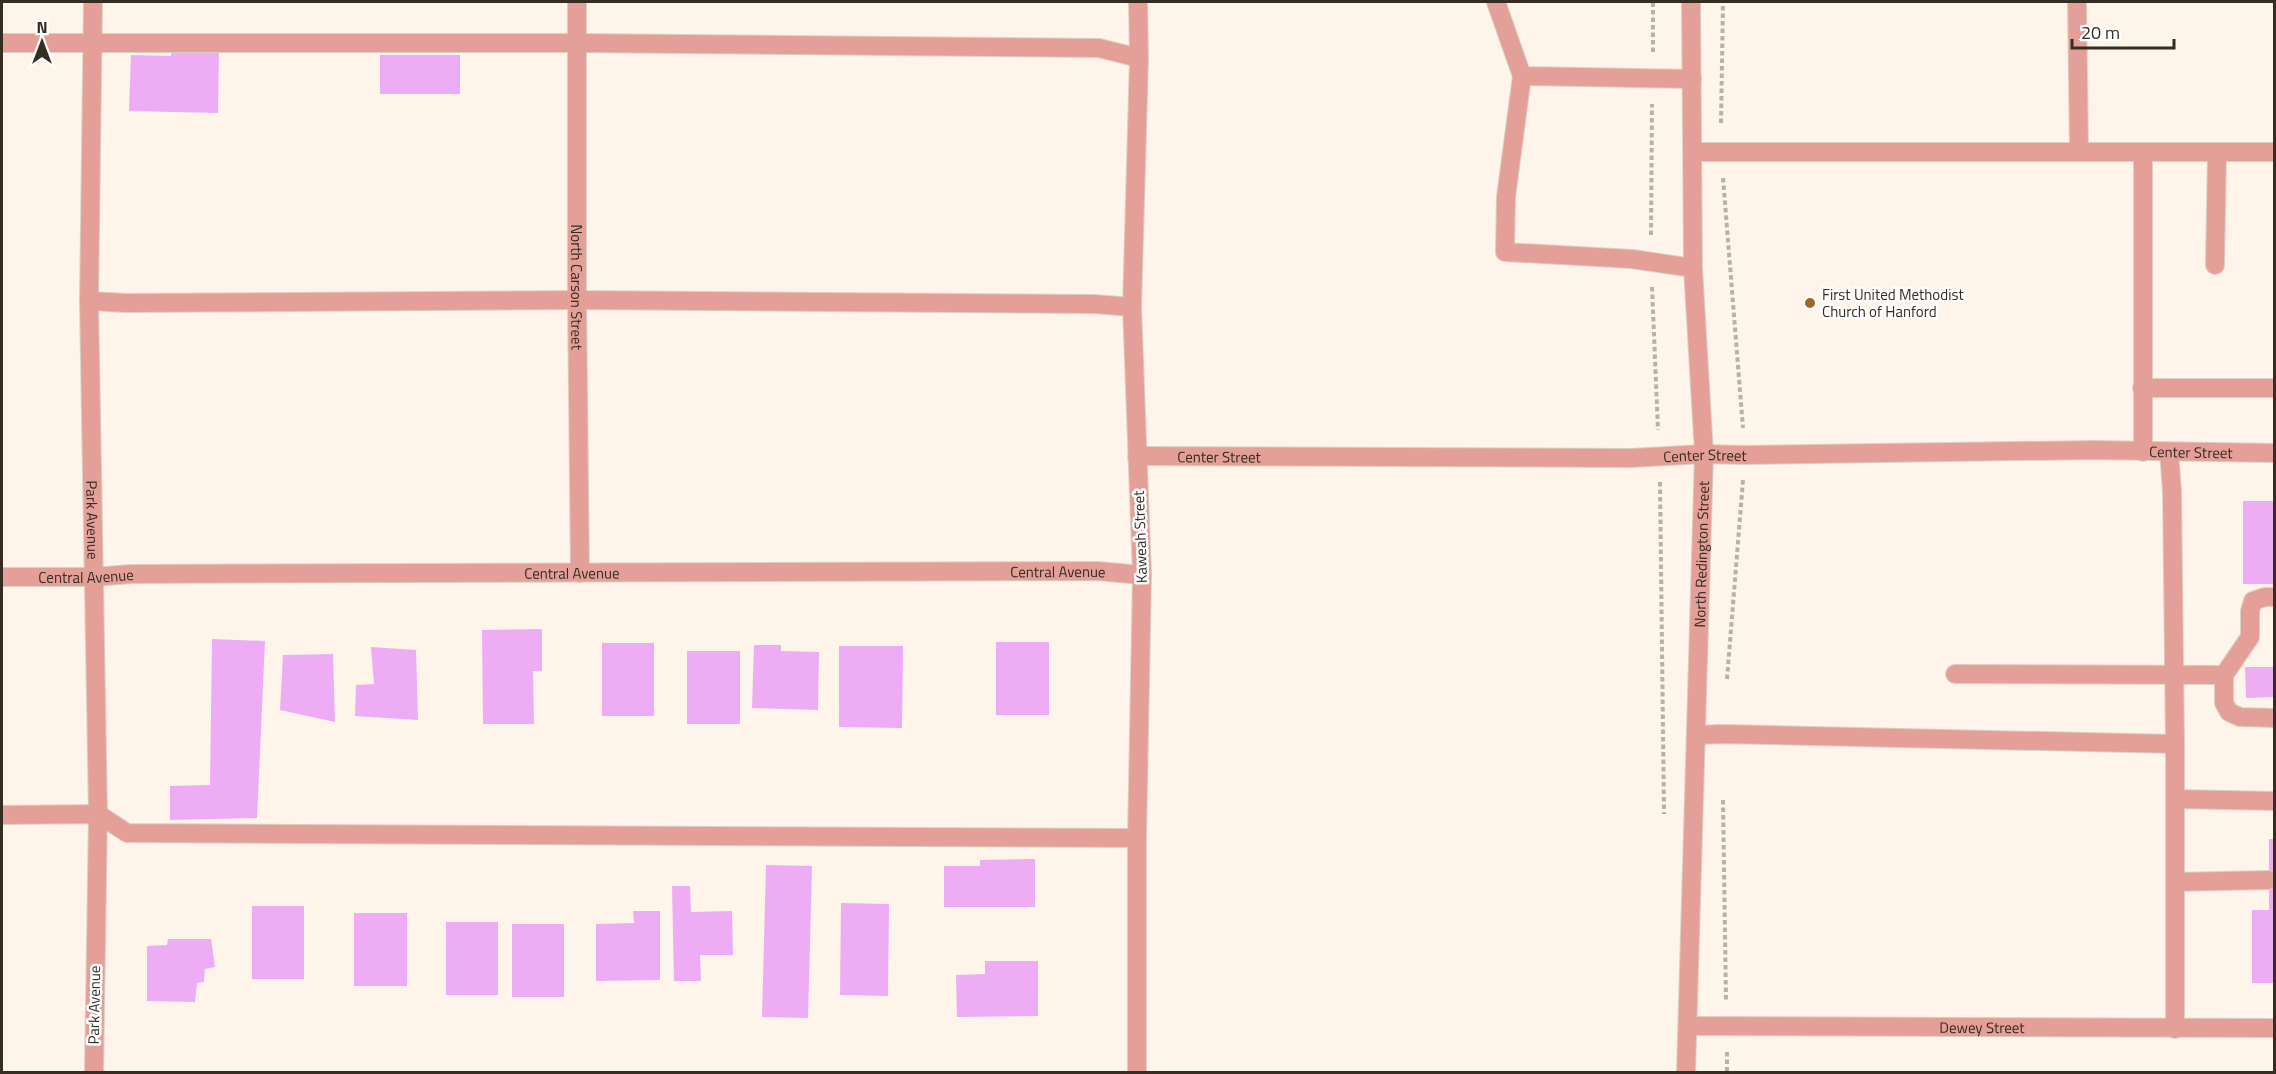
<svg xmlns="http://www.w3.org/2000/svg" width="2276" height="1074" font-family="'Titillium Web',sans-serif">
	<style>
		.building { fill: #eeacf5 }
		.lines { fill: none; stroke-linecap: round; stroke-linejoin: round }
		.lane-casing { stroke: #dad0c5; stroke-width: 20 }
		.street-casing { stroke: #dad0c5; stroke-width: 20 }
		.path { stroke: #bab0a6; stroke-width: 4; stroke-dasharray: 4.5 3; stroke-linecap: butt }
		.lane { stroke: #e4a098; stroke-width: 18 }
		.street { stroke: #e4a098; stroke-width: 18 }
		.poi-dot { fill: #9e6722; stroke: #fff; stroke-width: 2 }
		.labels { text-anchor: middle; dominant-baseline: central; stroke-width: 5; stroke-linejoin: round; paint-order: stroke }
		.street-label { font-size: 15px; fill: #352c22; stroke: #fff }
		.poi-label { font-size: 15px; fill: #352c22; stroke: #fff; text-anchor: start }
	</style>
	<rect width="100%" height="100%" fill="#fef4e9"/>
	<g class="building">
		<polygon points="171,47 219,48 218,113 129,111 131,55 171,56"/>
		<rect x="380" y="55" width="80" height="39"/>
		<rect x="2243" y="501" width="31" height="83"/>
		<polygon points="542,629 542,671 533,671 534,724 483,724 482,630"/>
		<polygon points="212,639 265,641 257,818 170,820 170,786 210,785"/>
		<rect x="996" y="642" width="53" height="73"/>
		<rect x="602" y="643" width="52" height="73"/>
		<polygon points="754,645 781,645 781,651 819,652 818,710 752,708"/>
		<polygon points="839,646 903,646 902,728 839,727"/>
		<polygon points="371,647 416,650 418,720 355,716 356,685 374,684"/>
		<rect x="687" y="651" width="53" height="73"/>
		<polygon points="333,654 335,722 280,710 283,655"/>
		<polygon points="2245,667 2274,667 2274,697 2246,698"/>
		<polygon points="2269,839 2274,839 2274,983 2252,983 2252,910 2269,910"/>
		<polygon points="1035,859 1035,907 944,907 944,866 980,866 980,860"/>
		<polygon points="766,865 812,866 808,1018 762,1017"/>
		<polygon points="672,886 690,886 691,912 732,911 733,955 700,955 701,981 674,981"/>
		<polygon points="841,903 889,904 888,996 840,995"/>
		<rect x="252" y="906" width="52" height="73"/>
		<polygon points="633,911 660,911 660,980 596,981 596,924 634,923"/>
		<rect x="354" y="913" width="53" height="73"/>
		<rect x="446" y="922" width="52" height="73"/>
		<rect x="512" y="924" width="52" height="73"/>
		<polygon points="168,939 211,939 215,967 205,969 204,982 197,983 195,1002 147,1001 147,946 167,945"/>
		<polygon points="985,961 1038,961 1038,1016 957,1017 956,975 985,974"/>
	</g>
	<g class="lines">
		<defs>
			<g id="lane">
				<polyline points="1496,2 1522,76 1692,79"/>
				<polyline points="2077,2 2079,152"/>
				<polyline points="2,43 578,43 1099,48 1139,58"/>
				<polyline points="1522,76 1506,197 1505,252 1632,259 1693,268"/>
				<polyline points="1693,152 2274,152"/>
				<polyline points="2143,152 2143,452"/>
				<polyline points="2215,265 2217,152"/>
				<polyline points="89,301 127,303 577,300 1094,304 1132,307"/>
				<polyline points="2142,388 2274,388"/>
				<polyline points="2169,452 2172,491 2175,744 2175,1029"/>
				<polyline points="2274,597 2265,597 2253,601 2250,611 2250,637 2224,675 2224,703 2229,712 2240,717 2274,718"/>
				<polyline points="1955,674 2224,675"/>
				<polyline points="1696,735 1722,734 2175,744"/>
				<polyline points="2175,799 2274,801"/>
				<polyline points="2,815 98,814 127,833 1137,838"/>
				<polyline points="2175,882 2269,880"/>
			</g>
			<g id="street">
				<path id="s1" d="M93,2L89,301L98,814L94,1072"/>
				<path id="s2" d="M577,2V300L580,573"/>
				<path id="s3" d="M1137,456L1631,458L1704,454L1745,455L2093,450L2274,453"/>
				<path id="s4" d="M2,577H93L132,574L1097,571L1142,575"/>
				<path id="s5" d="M1688,1026L2274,1028"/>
				<polyline points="1137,1072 1137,838 1142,575 1132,307 1139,58 1138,2"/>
				<path id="s6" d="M1686,1072L1704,454L1693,268L1691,2"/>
			</g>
		</defs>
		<use href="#lane" class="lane-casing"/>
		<use href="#street" class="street-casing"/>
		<g class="path">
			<polyline points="1653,52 1653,2"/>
			<polyline points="1721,123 1723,2"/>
			<polyline points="1723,178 1743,428"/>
			<polyline points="1651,235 1652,104"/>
			<polyline points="1652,287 1658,430"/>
			<polyline points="1660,482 1664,814"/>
			<polyline points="1727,679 1743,480"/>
			<polyline points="1723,800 1726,1000"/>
			<polyline points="1727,1052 1727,1072"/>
		</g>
		<use href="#lane" class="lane"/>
		<use href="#street" class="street"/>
	</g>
	<circle class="poi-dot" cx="1810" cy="303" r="6"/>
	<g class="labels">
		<g class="street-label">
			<text stroke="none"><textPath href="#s2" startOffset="285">North Carson Street</textPath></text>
			<text stroke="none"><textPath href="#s3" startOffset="1054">Center Street</textPath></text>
			<text stroke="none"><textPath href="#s3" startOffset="82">Center Street</textPath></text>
			<text stroke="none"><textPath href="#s3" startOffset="568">Center Street</textPath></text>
			<text stroke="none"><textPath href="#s1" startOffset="518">Park Avenue</textPath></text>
			<text transform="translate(1140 537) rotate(-92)">Kaweah Street</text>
			<text stroke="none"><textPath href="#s6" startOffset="518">North Redington Street</textPath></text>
			<text stroke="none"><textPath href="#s4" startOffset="1056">Central Avenue</textPath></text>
			<text stroke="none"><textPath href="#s4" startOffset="570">Central Avenue</textPath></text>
			<text stroke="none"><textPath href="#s4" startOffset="84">Central Avenue</textPath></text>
			<text transform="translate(94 1005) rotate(-89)">Park Avenue</text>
			<text stroke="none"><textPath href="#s5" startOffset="294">Dewey Street</textPath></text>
		</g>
		<g class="poi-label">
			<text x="1822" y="294">First United Methodist<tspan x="1822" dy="17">Church of Hanford</tspan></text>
		</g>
	</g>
	<rect width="2276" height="1074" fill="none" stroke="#352c22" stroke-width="6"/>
	<g transform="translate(42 42)" stroke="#ffffff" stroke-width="4.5" paint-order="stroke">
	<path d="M0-4.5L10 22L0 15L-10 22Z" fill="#352c22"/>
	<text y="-9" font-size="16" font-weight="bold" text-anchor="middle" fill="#352c22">N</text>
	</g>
	<path d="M2072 39v9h102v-9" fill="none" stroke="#352c22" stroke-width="3"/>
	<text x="2081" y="39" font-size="18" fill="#352c22" stroke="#ffffff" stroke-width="4.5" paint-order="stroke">20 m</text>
</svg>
